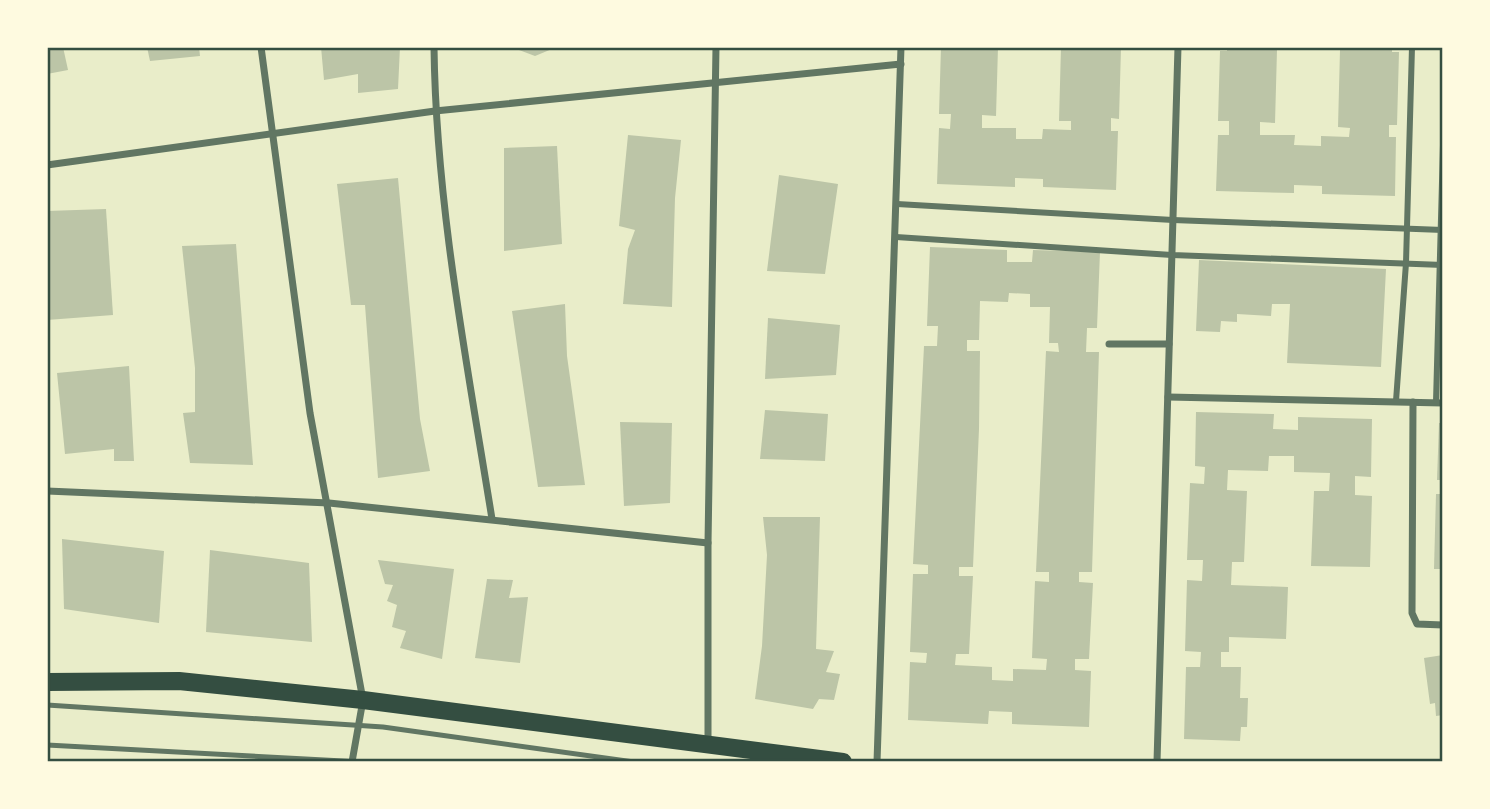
<svg xmlns="http://www.w3.org/2000/svg" width="1490" height="809" font-family="Roboto,sans-serif">
	<style>
		.building { fill: #bcc5a7; fill-rule: evenodd }
		.lines { fill: none; stroke-linecap: round; stroke-linejoin: round }
		.service { stroke: #617663; stroke-width: 5 }
		.pedestrian { stroke: #617663; stroke-width: 6 }
		.minor { stroke: #617663; stroke-width: 7 }
		.primary { stroke: #344e41; stroke-width: 18 }
		.neatline { fill: none; stroke: #344e41; stroke-width: 2.5 }
	</style>
	<rect width="100%" height="100%" fill="#e9edc9"/>
	<g class="building">
		<polygon points="47,47 63,47 68,70 47,74"/>
		<polygon points="147,47 199,47 200,56 150,61"/>
		<polygon points="321,47 400,47 398,89 358,93 358,74 324,80"/>
		<polygon points="511,47 552,47 552,49 535,56"/>
		<polygon points="941,47 998,47 996,116 982,115 982,128 1016,128 1016,139 1042,139 1043,129 1071,130 1071,121 1059,121 1061,47 1121,47 1119,119 1111,118 1111,131 1118,131 1116,190 1043,187 1043,179 1015,178 1015,187 937,184 939,128 950,129 951,114 939,114"/>
		<polygon points="1227,47 1277,50 1275,123 1260,122 1260,135 1295,135 1294,145 1321,146 1321,136 1349,137 1350,128 1338,127 1340,50 1392,47 1392,52 1399,52 1397,125 1389,125 1389,137 1396,137 1395,196 1322,194 1322,186 1294,185 1294,193 1216,191 1218,135 1229,135 1229,121 1218,121 1220,51 1227,51"/>
		<polygon points="628,135 681,140 675,198 672,307 623,304 628,249 635,230 619,226"/>
		<polygon points="557,146 562,244 504,251 504,148"/>
		<polygon points="779,175 838,184 825,274 767,271"/>
		<polygon points="398,178 420,419 430,471 378,478 365,305 351,305 337,184"/>
		<polygon points="106,209 113,315 47,320 47,211"/>
		<polygon points="236,244 253,465 190,463 183,413 195,412 195,368 182,246"/>
		<path d="M930,247L1007,250V262H1032L1033,250L1100,252L1097,328H1087L1086,352H1099L1092,572H1079V582L1093,583L1089,659H1075V670L1091,671L1089,727L1012,724V712L989,711L988,724L908,720L910,662L926,663L927,653L910,652L913,574H928V565L913,564L924,346H937L938,326H927ZM1009,293L1030,294V307H1050L1049,343H1058L1059,352L1046,351L1036,572H1049V582L1035,581L1032,658L1047,659L1046,670L1013,669V681L992,680V667L955,665L956,654H969L973,576H959V567H973L979,429L980,351H967V340H979L980,301L1008,302Z"/>
		<polygon points="1199,260 1386,269 1381,367 1287,363 1290,304 1272,304 1271,316 1237,314 1237,322 1221,321 1220,332 1196,331"/>
		<polygon points="565,304 567,356 585,485 538,487 512,311"/>
		<polygon points="768,318 840,325 836,375 765,379"/>
		<polygon points="129,366 134,461 114,461 114,449 65,454 57,373"/>
		<polygon points="765,410 828,414 825,461 760,459"/>
		<polygon points="1196,412 1274,414 1273,429 1298,430 1298,417 1372,419 1371,477 1355,476 1355,495 1372,496 1370,567 1311,566 1314,491 1329,491 1330,473 1294,472 1294,456 1269,456 1268,471 1228,470 1227,490 1247,491 1244,562 1232,562 1231,585 1288,587 1286,639 1229,637 1229,652 1221,652 1221,667 1241,667 1240,698 1248,698 1247,727 1241,727 1240,741 1184,739 1186,667 1200,667 1201,652 1185,651 1187,580 1202,581 1203,560 1187,560 1190,483 1204,484 1205,467 1195,466"/>
		<polygon points="620,422 672,423 670,503 624,506"/>
		<polygon points="1439,423 1443,423 1443,480 1437,480"/>
		<polygon points="1436,494 1443,494 1443,569 1434,569"/>
		<polygon points="763,517 820,517 816,649 834,651 826,672 840,674 834,700 819,699 813,709 755,699 762,646 767,555"/>
		<polygon points="62,539 164,551 159,623 64,609"/>
		<polygon points="210,550 309,563 312,642 206,632"/>
		<polygon points="378,560 454,569 442,659 400,648 406,631 392,627 397,605 387,601 393,585 385,584"/>
		<polygon points="487,579 513,580 509,598 528,597 520,663 475,658"/>
		<polygon points="1443,655 1443,715 1436,716 1435,703 1430,704 1424,658"/>
	</g>
	<g class="lines">
		<g class="service">
			<polyline points="47,705 383,727 634,762"/>
			<polyline points="47,745 362,762"/>
		</g>
		<g class="pedestrian">
			<polyline points="897,204 1173,220 1443,230"/>
			<polyline points="896,237 1172,255 1443,265"/>
			<polyline points="1396,401 1406,263 1412,47"/>
			<polyline points="1436,402 1443,145"/>
		</g>
		<g class="minor">
			<polyline points="261,47 310,413 363,700 352,762"/>
			<path d="M434,47C436,205 467,363 492,519"/>
			<polyline points="47,165 435,111 901,64"/>
			<polyline points="1109,344 1169,344"/>
			<polyline points="1168,397 1443,403"/>
			<polyline points="1413,402 1412,613 1417,624 1443,625"/>
			<polyline points="47,491 329,503 708,543"/>
			<polyline points="708,744 708,543 716,47"/>
			<polyline points="877,762 901,47"/>
			<polyline points="1157,762 1178,47"/>
		</g>
		<polyline class="primary" points="47,682 179,681 363,700 843,762"/>
	</g>
	<rect width="1490" height="809" fill="none" stroke="#fefae0" stroke-width="98"/>
	<rect x="49" y="49" width="1392" height="711" class="neatline"/>
</svg>
